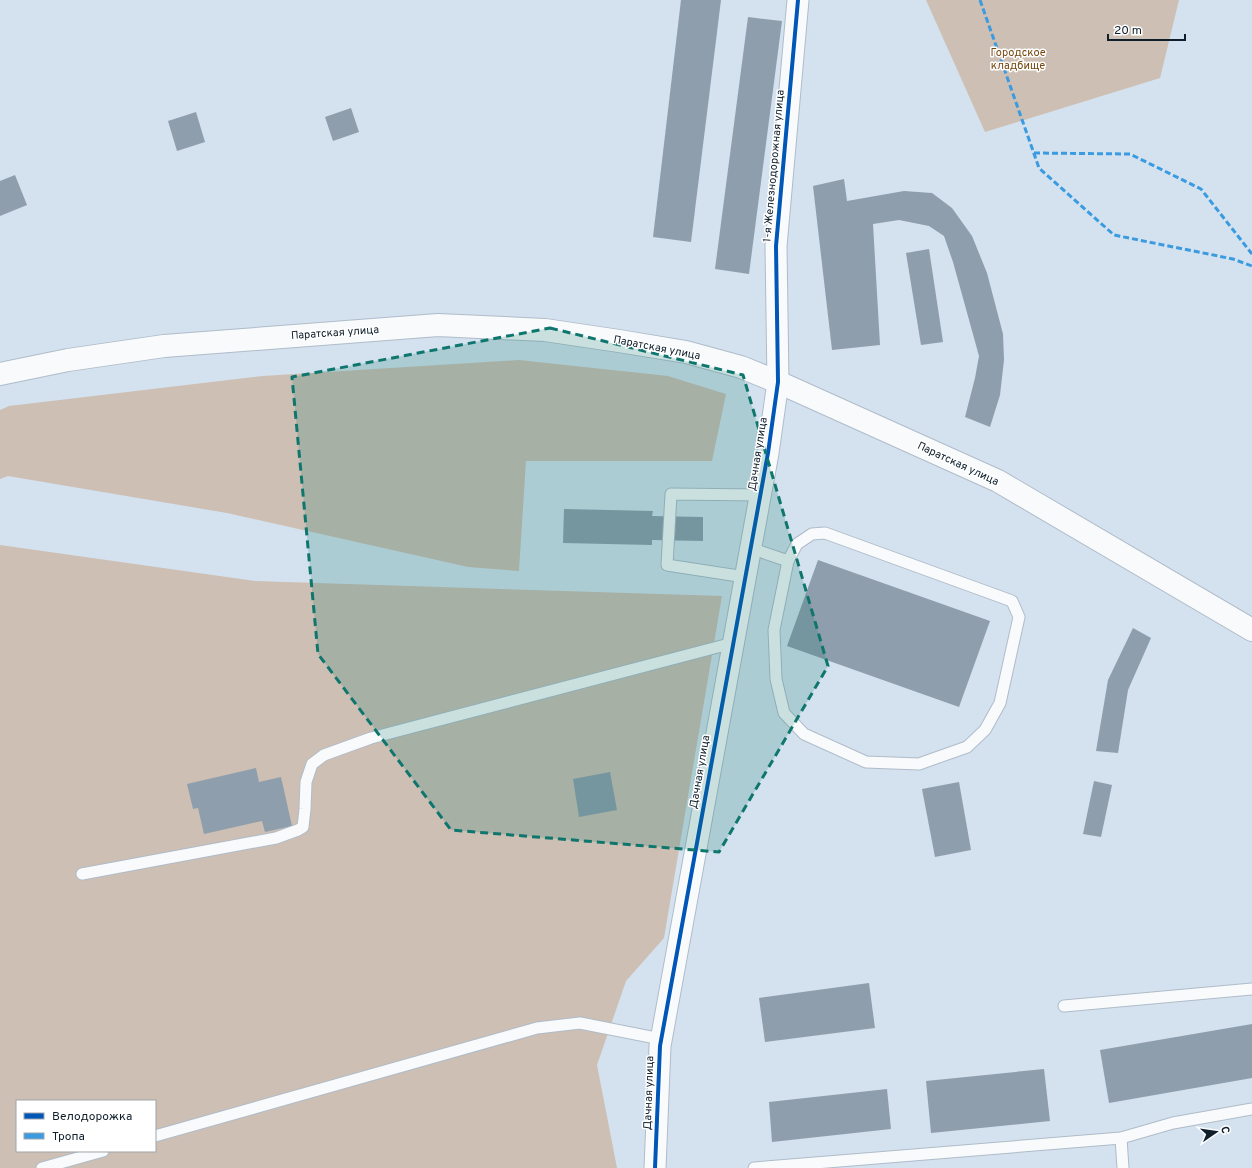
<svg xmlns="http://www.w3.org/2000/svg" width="1252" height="1168" font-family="Overpass,sans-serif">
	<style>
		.green { fill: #cdbfb3; fill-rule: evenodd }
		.building { fill: #8f9eac }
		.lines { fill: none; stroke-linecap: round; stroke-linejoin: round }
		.lane-casing { stroke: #afbcc9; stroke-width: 13 }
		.street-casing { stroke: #afbcc9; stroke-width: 23 }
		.secondary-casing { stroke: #afbcc9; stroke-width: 24 }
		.lane { stroke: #f9fafc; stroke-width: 11 }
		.street { stroke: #f9fafc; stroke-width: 21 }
		.secondary { stroke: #f9fafc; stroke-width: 22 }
		.quiet { stroke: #3a9be1; stroke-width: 3; stroke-dasharray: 6 3; stroke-linecap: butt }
		.cycleway-casing { stroke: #fff; stroke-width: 6 }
		.cycleway { stroke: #0057b8; stroke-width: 4 }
		.marked { fill: #0f766e; fill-opacity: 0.2; stroke: #0f766e; stroke-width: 3; stroke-dasharray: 8 5; stroke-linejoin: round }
		.labels { text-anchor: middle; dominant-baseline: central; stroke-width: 3; stroke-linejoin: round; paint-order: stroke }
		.park-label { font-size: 11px; fill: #764810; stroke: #fff }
		.street-label { font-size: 11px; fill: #0e1e2b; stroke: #fff }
	</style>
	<rect width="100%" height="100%" fill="#d4e1ee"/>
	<g class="green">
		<polygon points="926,0 1179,0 1160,78 985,132"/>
		<polygon points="519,360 668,376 726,394 712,461 526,461 519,571 468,567 227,513 8,476 0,479 0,410 9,406 263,376"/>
		<path d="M0,545L255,581L722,596L664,938L626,981L597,1065L617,1168H0ZM17,1101H155V1151H17Z"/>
	</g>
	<g class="building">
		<polygon points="681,0 721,0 691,242 653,237"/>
		<polygon points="748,17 782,21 749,274 715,269"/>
		<polygon points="351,108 359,132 333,141 325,117"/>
		<polygon points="196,112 205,142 177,151 168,121"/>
		<polygon points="15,175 27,205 0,216 0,181"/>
		<polygon points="844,179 847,201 904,191 932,193 952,208 972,236 987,273 1003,334 1004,360 1000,395 990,427 965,417 975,378 979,356 953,262 944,236 929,226 899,220 873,224 880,345 832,350 813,186"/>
		<polygon points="929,249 943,342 921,345 906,253"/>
		<polygon points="564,509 653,511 652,516 703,517 703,541 652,540 652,545 563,543"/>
		<polygon points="818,560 990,621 959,707 787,646"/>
		<polygon points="1133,628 1151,638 1128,690 1118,753 1096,751 1108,680"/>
		<polygon points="256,768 259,782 281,777 292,826 265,832 262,821 204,834 198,808 193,809 187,784"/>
		<polygon points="610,772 617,810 579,817 573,779"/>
		<polygon points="1094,781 1112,785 1101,837 1083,834"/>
		<polygon points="959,782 971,850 935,857 922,789"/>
		<polygon points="869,983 875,1028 765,1042 759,998"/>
		<polygon points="1252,1024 1252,1078 1109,1103 1100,1050"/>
		<polygon points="1044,1069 1050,1121 931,1133 926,1081"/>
		<polygon points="887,1089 891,1129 772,1142 769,1102"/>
	</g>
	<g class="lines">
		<defs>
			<g id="lane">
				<polygon points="825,533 1012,601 1019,617 1000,703 985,730 967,747 919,764 866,762 804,734 784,713 776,679 774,630 788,561 797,544 812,534"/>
				<polyline points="750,548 788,561"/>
				<polyline points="745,577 667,565 671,494 760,495"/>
				<polyline points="82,874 276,838 298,830 303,827 305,809 306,782 312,764 324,755 371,738 733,643"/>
				<polyline points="1064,1006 1252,989"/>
				<polyline points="155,1136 537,1028 580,1023 661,1039"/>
				<polyline points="1121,1138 1123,1168"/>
				<polyline points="42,1168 103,1151"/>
				<polyline points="754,1168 1121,1138 1173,1123 1252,1109"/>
			</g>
			<polyline id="street" points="655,1168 660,1046 768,453 778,382 776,246 798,0"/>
			<polyline id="secondary" points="0,374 68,360 164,346 438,325 545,330 619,341 686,352 741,367 778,382 998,481 1252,630"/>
		</defs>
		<use href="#lane" class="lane-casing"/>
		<use href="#street" class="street-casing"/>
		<use href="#secondary" class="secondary-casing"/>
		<use href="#lane" class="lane"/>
		<use href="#street" class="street"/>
		<use href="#secondary" class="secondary"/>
		<g class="quiet">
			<polyline points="980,0 1039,168 1114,235 1233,259 1252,266"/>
			<polyline points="1034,153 1130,154 1201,189 1252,254"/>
		</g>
		<defs>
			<polyline id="cycleway" points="655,1168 660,1046 768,453 778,382 776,246 798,0"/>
		</defs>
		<use href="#cycleway" class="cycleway-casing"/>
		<use href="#cycleway" class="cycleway"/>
	</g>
	<path class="marked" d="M550,328L743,375L828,666L719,852L451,830L318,654L292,377Z"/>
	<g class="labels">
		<g class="park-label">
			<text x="1018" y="53">Городское<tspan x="1018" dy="13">кладбище</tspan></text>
		</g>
		<g class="street-label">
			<text transform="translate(774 166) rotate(-85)">1-я Железнодорожная улица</text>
			<text transform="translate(335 333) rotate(-4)">Паратская улица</text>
			<text transform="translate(657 348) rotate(11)">Паратская улица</text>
			<text transform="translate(758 454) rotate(-81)">Дачная улица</text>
			<text transform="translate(958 464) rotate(25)">Паратская улица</text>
			<text transform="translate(700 772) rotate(-80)">Дачная улица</text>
			<text transform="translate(649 1093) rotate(-88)">Дачная улица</text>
		</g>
	</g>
	<rect x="16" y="1100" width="140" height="52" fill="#ffffff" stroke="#9fa5aa"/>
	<rect x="24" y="1113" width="20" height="6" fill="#0057b8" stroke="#9fa5aa"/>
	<text x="52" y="1120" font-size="12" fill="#0e1e2b">Велодорожка</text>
	<rect x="24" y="1133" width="20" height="6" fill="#3a9be1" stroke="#9fa5aa"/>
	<text x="52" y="1140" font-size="12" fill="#0e1e2b">Тропа</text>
	<g transform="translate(1216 1132) rotate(77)" stroke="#ffffff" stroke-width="3" paint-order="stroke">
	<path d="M0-3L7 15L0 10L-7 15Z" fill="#0e1e2b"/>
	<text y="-6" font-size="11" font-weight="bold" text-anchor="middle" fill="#0e1e2b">С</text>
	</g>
	<path d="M1108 34v6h77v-6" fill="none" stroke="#0e1e2b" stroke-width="2"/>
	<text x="1114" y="34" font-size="12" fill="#0e1e2b" stroke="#ffffff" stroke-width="3" paint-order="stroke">20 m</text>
</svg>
